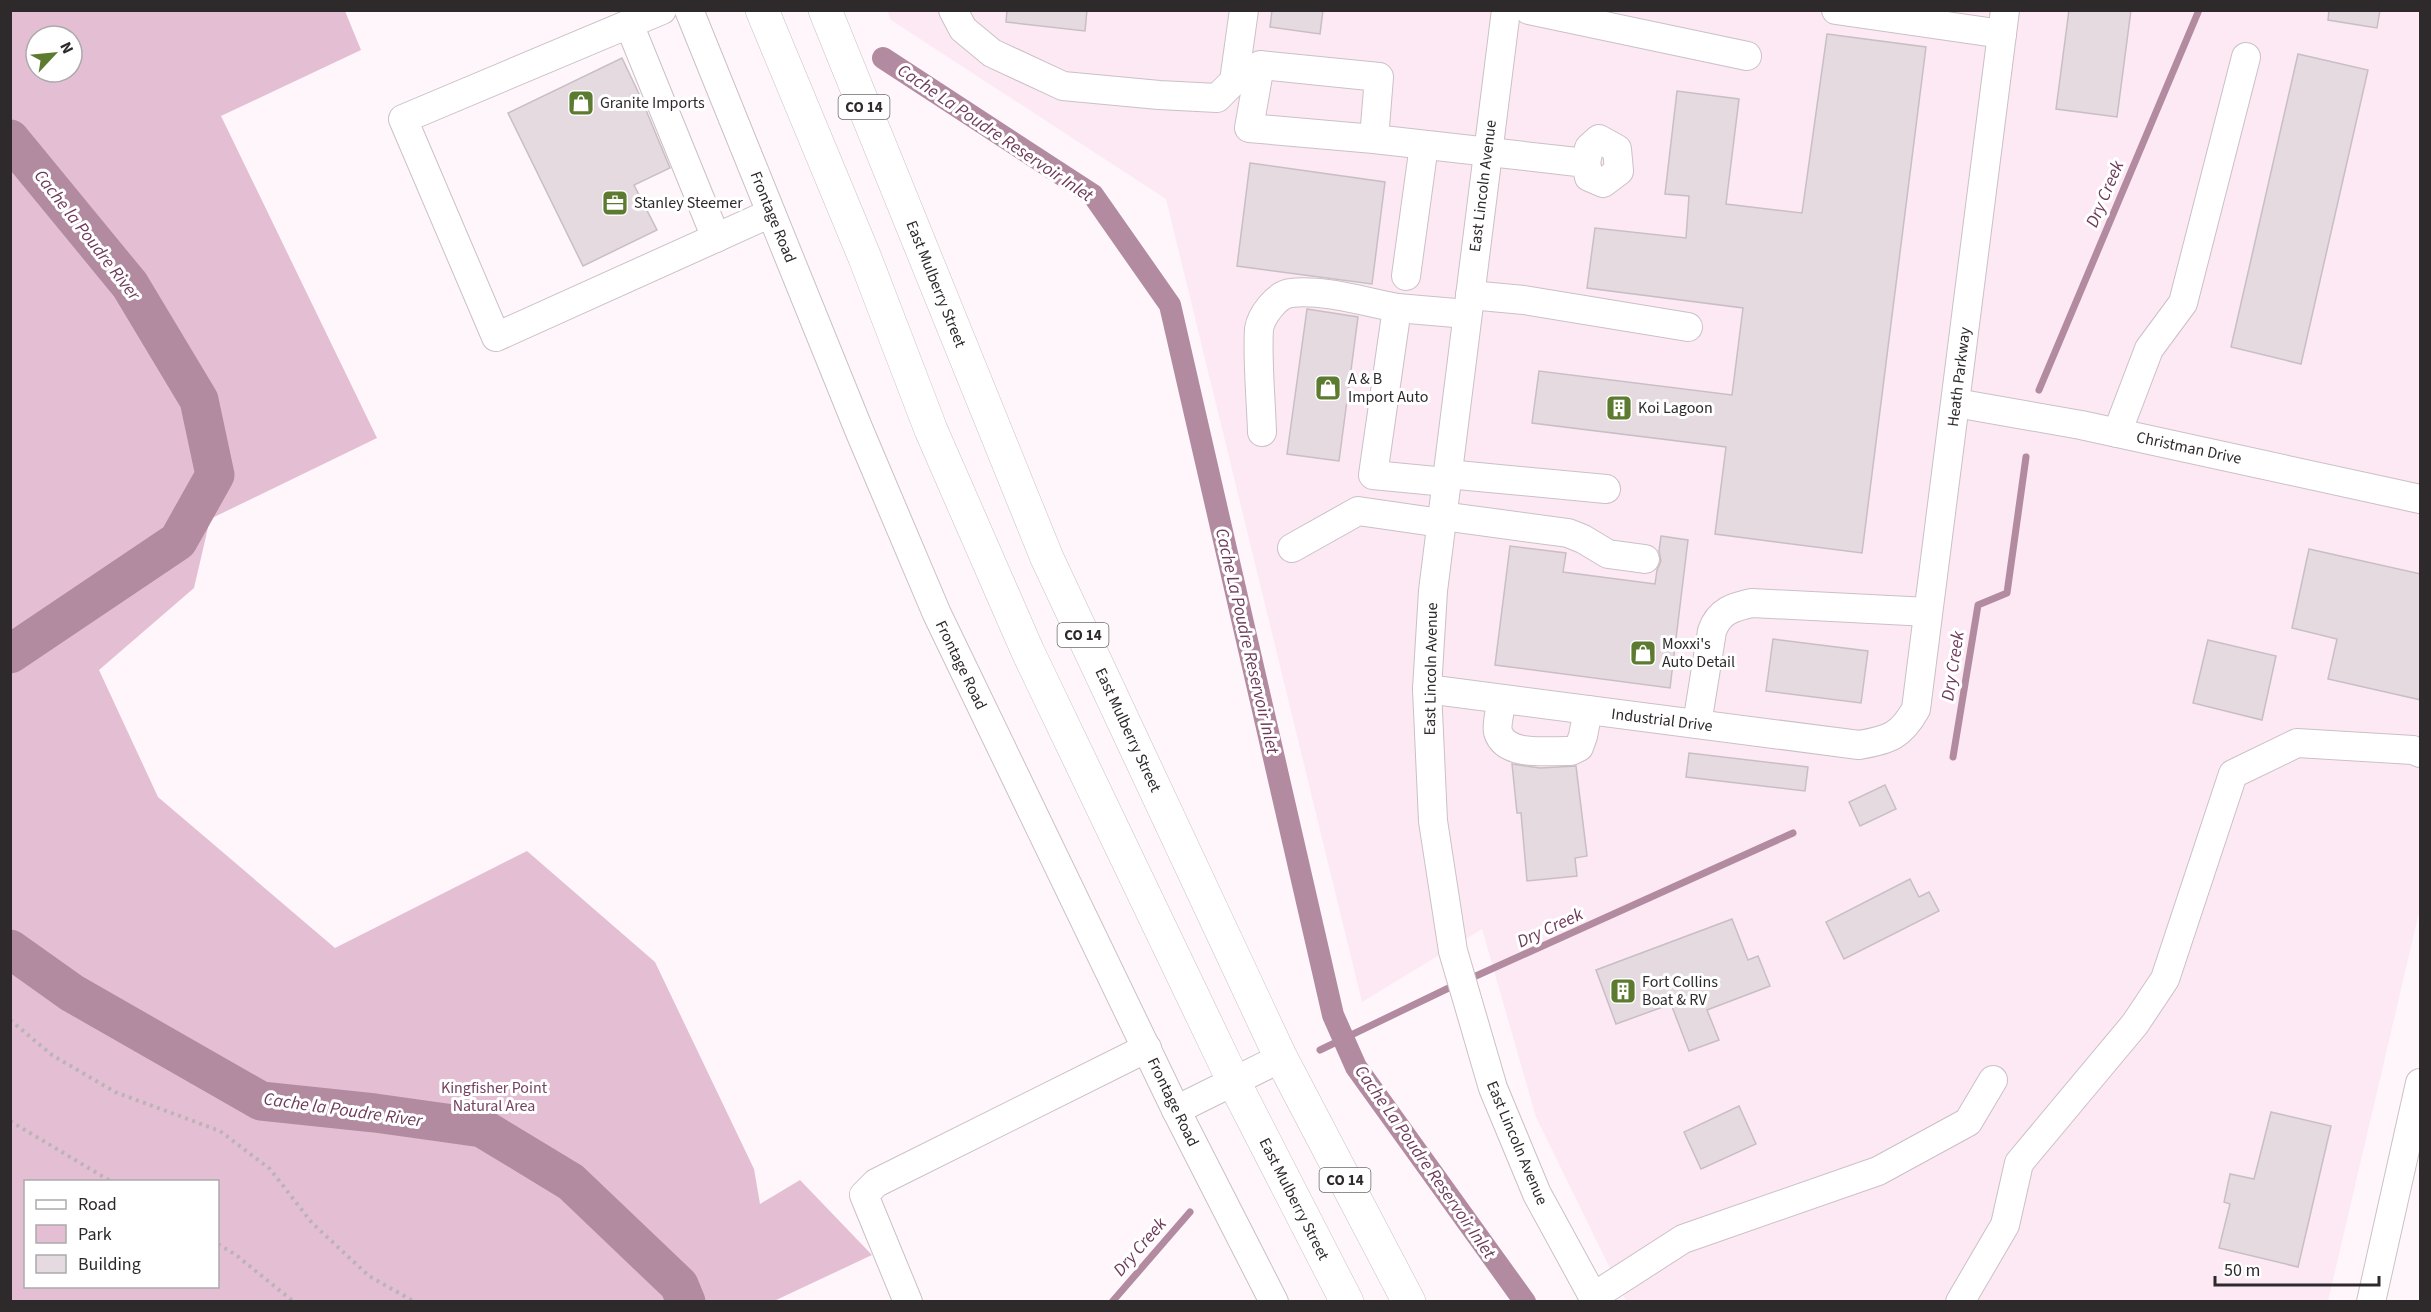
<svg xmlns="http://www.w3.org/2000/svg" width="2431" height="1312" font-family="'Source Sans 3',sans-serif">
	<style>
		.built { fill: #fce9f3 }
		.green { fill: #e4bfd4; fill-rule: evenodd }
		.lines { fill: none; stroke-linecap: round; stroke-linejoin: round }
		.stream { stroke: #b28ba1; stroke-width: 7 }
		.canal { stroke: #b28ba1; stroke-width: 22 }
		.river { stroke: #b28ba1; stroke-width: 39 }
		.building { fill: #e5dae0; stroke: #c9bec4; stroke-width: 1.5 }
		.minor-casing { stroke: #cbc0c6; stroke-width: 30 }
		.highway-casing { stroke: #cbc0c6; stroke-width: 34 }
		.path { stroke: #bbb4b7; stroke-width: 4; stroke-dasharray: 3 4.5; stroke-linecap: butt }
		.minor { stroke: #fff; stroke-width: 28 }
		.highway { stroke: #fff; stroke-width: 33 }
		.labels { text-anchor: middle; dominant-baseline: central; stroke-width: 6; stroke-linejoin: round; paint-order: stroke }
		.shield { fill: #fff; stroke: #6d6a6b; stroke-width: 1.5 }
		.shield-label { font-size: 15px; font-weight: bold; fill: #2e2a2c }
		.poi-label { font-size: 16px; fill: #2e2a2c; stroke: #fff; text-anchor: start }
		.street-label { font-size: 16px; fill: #2e2a2c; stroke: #fff }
		.park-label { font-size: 16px; fill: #764161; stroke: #fff }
		.water-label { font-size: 18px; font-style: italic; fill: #6f3a5a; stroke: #fff }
	</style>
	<rect width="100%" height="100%" fill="#fef6fa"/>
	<polygon class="built" points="887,11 2420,11 2420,908 2328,1301 1626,1301 1536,1117 1482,929 1362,1002 1166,199 891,20"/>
	<path class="green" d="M10,11H345L361,50L221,116L377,438L210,519L194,588L99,670L158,797L335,948L527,851L655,962L754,1169L760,1204L800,1180L872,1255L774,1301H11ZM36,36H72V72H36ZM26,1182H218V1286H26Z"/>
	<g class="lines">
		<g class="stream">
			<polyline points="2039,390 2199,10"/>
			<polyline points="1953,757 1978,605 2007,593 2026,457"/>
			<polyline points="1467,980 1793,833"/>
			<polyline points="1320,1050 1457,984"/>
			<polyline points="1112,1302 1190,1212"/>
		</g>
		<polyline class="canal" points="883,58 1093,195 1170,305 1333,1015 1356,1067 1525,1302"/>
		<g class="river">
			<polyline points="10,139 130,285 199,400 215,475 178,541 10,654"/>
			<polyline points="10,949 72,993 261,1101 375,1113 482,1128 571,1182 679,1285 686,1302"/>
		</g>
	</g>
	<g class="building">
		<polygon points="1007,10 1087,10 1085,31 1006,22"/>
		<polygon points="1272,10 1323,10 1320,34 1270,27"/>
		<polygon points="2069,10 2131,10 2117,117 2056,109"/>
		<polygon points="2329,10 2380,10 2377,28 2328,20"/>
		<polygon points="1827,34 1926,47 1862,553 1715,534 1726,447 1532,423 1539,371 1732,395 1743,308 1587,288 1595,228 1686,238 1689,196 1665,194 1677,91 1739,99 1726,204 1802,213"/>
		<polygon points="2298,54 2368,70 2301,364 2231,347"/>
		<polygon points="622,58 641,98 670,168 634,185 657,230 583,266 508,113"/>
		<polygon points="1250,163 1385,182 1372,284 1237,266"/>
		<polygon points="1307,309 1358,317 1339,461 1287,454"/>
		<polygon points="1661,536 1688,540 1670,688 1495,665 1510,546 1566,553 1563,572 1655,584 1657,570 1661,561 1659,551"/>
		<polygon points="2309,549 2421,574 2421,700 2328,679 2337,639 2292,628"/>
		<polygon points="1773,639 1868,651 1861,703 1766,691"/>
		<polygon points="2208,640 2276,656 2262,720 2193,703"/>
		<polygon points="1689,753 1808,767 1805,791 1686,777"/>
		<polygon points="1512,764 1540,768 1576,766 1587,856 1575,858 1577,876 1527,881 1521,813 1517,813"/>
		<polygon points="1885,785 1896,809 1860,826 1849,802"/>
		<polygon points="1910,879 1919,897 1929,892 1939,911 1844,959 1826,922"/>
		<polygon points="1732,919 1748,960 1758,956 1770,986 1707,1010 1719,1040 1689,1051 1671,1004 1616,1024 1596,970"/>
		<polygon points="1739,1106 1756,1144 1701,1169 1684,1132"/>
		<polygon points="2271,1112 2331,1126 2298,1267 2219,1248 2230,1204 2224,1202 2230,1174 2254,1179"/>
	</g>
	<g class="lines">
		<defs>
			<g id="minor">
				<polyline points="662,10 403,119 496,337 771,213"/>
				<polyline points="689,10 859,430 937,614 1176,1110 1274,1302"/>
				<polyline points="953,10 963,29 992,53 1063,86 1159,95 1217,98 1234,81 1244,10"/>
				<polyline points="1506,10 1433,591 1427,689 1433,821 1453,951 1493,1088 1537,1194 1596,1302"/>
				<polyline points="1529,10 1747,56"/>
				<polyline points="1836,10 2002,34"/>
				<polyline points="629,24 716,238"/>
				<polyline points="1374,139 1379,77 1260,65 1249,128 1374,139 1586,163 1589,177 1603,183 1619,171 1617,149 1599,139 1589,148 1586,163"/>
				<polyline points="1406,276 1424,145"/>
				<polyline points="1470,295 1524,300 1688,327"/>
				<polyline points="1956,403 2081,425 2420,499"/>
				<path d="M1262,432C1261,400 1257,359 1259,329C1261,316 1277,294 1291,293C1323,289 1365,302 1397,308"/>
				<polyline points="2117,433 2149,349 2183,303 2246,57"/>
				<polyline points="1447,474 1606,489"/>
				<polyline points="1446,482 1373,475 1397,308 1467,314"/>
				<polyline points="1442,516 1568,533 1583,539 1608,554 1645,559"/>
				<polyline points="1292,548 1358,511 1441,523"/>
				<path d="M1427,689L1859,745C1889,740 1901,736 1916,709L2005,10"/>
				<path d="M1502,699C1501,708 1496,723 1498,732C1506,758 1550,750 1571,751L1579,747L1583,736L1588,710"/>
				<path d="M1697,724L1712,631C1719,611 1733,607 1752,603L1928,612"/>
				<polyline points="1176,1110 1281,1058"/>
				<polyline points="1593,1297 1683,1239 1878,1171 1968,1122 1993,1080"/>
				<polyline points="908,1302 864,1195 876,1183 1147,1048"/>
				<polyline points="1960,1302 2005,1225 2019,1163 2135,1024 2165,979 2233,774 2297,743 2413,750 2420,753"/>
				<polyline points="2371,1302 2420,1083"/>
			</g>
			<g id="highway">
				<polyline points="762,10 865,258 931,430 1028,652 1234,1082 1347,1302"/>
				<polyline points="825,10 1047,558 1281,1058 1409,1302"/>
			</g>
		</defs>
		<use href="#minor" class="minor-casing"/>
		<use href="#highway" class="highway-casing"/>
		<g class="path">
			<polyline points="10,1020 52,1055 115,1092 220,1131 270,1169 312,1223 369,1276 415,1302"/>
			<polyline points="10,1121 112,1182"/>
			<polyline points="218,1244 236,1255 294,1302"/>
		</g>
		<use href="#minor" class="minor"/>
		<use href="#highway" class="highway"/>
	</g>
	<defs>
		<symbol id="shop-square" viewBox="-11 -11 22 22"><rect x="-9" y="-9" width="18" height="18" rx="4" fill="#5c7a30" stroke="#fff"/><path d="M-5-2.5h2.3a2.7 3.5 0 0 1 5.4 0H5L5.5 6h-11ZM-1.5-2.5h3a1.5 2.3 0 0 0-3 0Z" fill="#fff"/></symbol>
		<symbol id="office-square" viewBox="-11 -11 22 22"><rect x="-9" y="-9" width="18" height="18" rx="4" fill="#5c7a30" stroke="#fff"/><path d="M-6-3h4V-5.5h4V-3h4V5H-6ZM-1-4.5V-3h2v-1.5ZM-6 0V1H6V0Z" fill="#fff"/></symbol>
		<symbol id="building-square" viewBox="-11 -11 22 22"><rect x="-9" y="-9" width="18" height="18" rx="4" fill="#5c7a30" stroke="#fff"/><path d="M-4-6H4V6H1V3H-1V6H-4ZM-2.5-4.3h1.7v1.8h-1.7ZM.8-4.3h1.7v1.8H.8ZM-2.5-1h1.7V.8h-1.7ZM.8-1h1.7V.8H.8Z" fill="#fff"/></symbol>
	</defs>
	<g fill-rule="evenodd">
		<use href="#shop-square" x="566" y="88" width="30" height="30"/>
		<use href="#office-square" x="600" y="188" width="30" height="30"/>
		<use href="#shop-square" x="1313" y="373" width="30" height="30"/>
		<use href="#building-square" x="1604" y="393" width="30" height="30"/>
		<use href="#shop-square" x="1628" y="638" width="30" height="30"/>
		<use href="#building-square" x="1608" y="976" width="30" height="30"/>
	</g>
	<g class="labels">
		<g class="shield">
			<rect x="838.5" y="95" width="51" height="24" rx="4.5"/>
			<rect x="1057.5" y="623" width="51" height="24" rx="4.5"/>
			<rect x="1319.5" y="1168" width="51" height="24" rx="4.5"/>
		</g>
		<g class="shield-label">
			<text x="864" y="107">CO 14</text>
			<text x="1083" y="635">CO 14</text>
			<text x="1345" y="1180">CO 14</text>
		</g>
		<g class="poi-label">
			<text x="600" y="103">Granite Imports</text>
			<text x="634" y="203">Stanley Steemer</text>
			<text x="1348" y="379">A &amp; B<tspan x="1348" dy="18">Import Auto</tspan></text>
			<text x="1638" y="408">Koi Lagoon</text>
			<text x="1662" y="644">Moxxi's<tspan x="1662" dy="18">Auto Detail</tspan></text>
			<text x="1642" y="982">Fort Collins<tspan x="1642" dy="18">Boat &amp; RV</tspan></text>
		</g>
		<g class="street-label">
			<text transform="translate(1483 186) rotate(-83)">East Lincoln Avenue</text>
			<text transform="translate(773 217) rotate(68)">Frontage Road</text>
			<text transform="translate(936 284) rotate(68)">East Mulberry Street</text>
			<text transform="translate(1959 377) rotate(-83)">Heath Parkway</text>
			<text transform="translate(2189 448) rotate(12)">Christman Drive</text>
			<text transform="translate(961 665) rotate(64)">Frontage Road</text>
			<text transform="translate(1431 669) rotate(-89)">East Lincoln Avenue</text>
			<text transform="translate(1662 720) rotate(7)">Industrial Drive</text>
			<text transform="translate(1128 730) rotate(65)">East Mulberry Street</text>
			<text transform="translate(1173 1102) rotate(64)">Frontage Road</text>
			<text transform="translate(1517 1143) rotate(67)">East Lincoln Avenue</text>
			<text transform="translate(1294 1199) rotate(63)">East Mulberry Street</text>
		</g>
		<g class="park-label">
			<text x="494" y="1088">Kingfisher Point<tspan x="494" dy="18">Natural Area</tspan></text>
		</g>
		<g class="water-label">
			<text transform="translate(995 133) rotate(34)">Cache La Poudre Reservoir Inlet</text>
			<text transform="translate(2105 194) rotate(-67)">Dry Creek</text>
			<text transform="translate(87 235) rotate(52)">Cache la Poudre River</text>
			<text transform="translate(1247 641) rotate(77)">Cache La Poudre Reservoir Inlet</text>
			<text transform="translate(1953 666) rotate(-81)">Dry Creek</text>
			<text transform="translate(1550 928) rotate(-25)">Dry Creek</text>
			<text transform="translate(343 1110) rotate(8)">Cache la Poudre River</text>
			<text transform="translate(1425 1162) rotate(55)">Cache La Poudre Reservoir Inlet</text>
			<text transform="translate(1140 1247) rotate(-49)">Dry Creek</text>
		</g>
	</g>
	<rect width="2431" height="1312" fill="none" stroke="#2e2a2c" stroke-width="24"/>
	<rect x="24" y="1180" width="195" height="108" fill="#ffffff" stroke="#abaaab" stroke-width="1.5"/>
	<rect x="36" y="1200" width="30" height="9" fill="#ffffff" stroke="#abaaab" stroke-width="1.5"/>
	<text x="78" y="1210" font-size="18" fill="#2e2a2c">Road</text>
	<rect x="36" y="1225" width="30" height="18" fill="#e4bfd4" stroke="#abaaab" stroke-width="1.5"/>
	<text x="78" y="1240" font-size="18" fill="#2e2a2c">Park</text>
	<rect x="36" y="1255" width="30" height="18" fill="#e5dae0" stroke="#abaaab" stroke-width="1.5"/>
	<text x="78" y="1270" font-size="18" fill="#2e2a2c">Building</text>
	<g transform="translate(54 54) rotate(64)"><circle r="28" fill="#ffffff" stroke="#abaaab" stroke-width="1.5"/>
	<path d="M0-4.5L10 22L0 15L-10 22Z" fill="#5c7a30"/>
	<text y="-9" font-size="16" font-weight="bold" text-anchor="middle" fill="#2e2a2c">N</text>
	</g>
	<path d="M2215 1276v9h164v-9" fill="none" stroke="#2e2a2c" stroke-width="3"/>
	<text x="2224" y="1276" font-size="18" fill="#2e2a2c" stroke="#ffffff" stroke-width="4.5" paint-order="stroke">50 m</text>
</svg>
